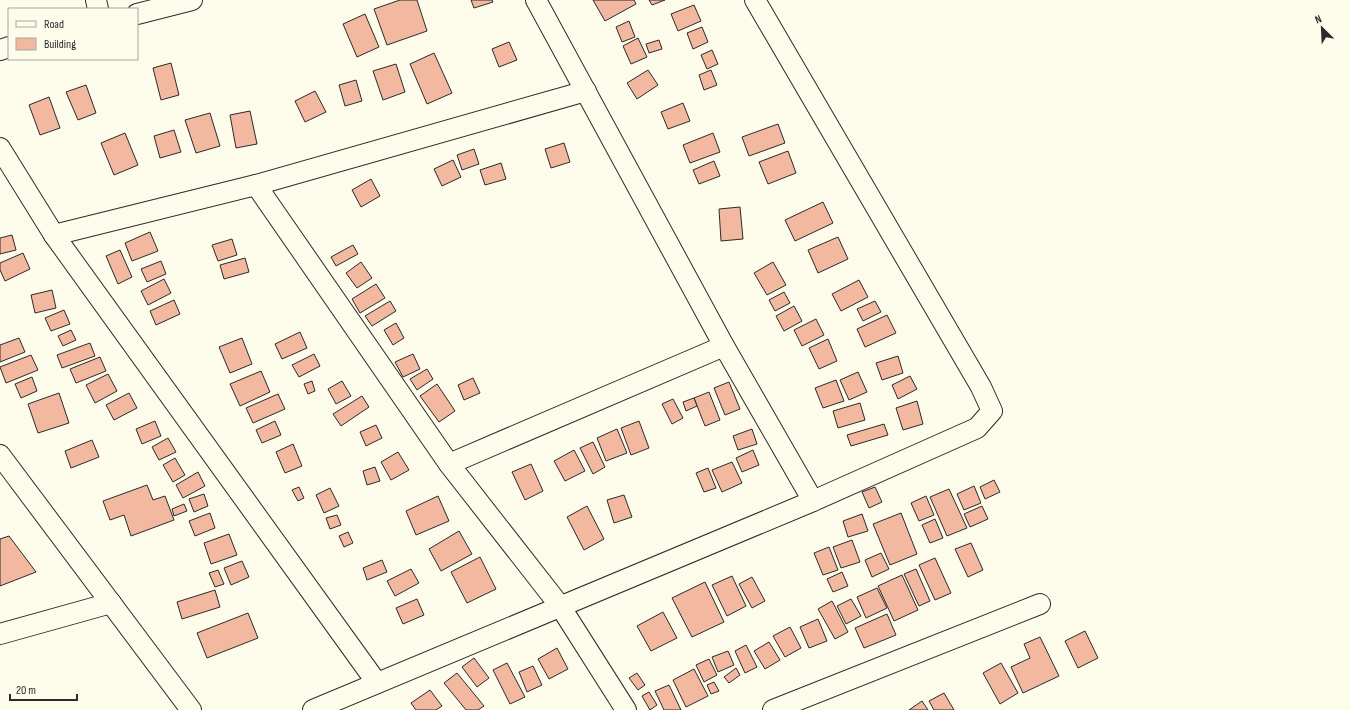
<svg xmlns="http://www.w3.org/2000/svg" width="1350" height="710" font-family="'Sofia Sans Condensed',sans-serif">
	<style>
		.building { fill: #f2b8a0; stroke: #2b2b2b }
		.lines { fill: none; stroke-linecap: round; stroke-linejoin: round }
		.minor-casing { stroke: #2b2b2b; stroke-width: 22 }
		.minor { stroke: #fdfbea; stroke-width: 20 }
	</style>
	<rect width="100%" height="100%" fill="#fdfbea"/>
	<g class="building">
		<polygon points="400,0 417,0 427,31 387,45 374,9"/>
		<polygon points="471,0 492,0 493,2 474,8"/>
		<polygon points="593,0 634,0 636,4 605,21"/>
		<polygon points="649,0 665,0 652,5"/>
		<polygon points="694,5 701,21 678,31 671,14"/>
		<polygon points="365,14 379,47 357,57 343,24"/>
		<polygon points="629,21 635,37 622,42 616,27"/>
		<polygon points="702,27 708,42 693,49 687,33"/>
		<polygon points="638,38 647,57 631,64 623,46"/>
		<polygon points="659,40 662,49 649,53 646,44"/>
		<polygon points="509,42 517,60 499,67 492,49"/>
		<polygon points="712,50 718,64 707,69 701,55"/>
		<polygon points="434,53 452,93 427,104 410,64"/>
		<polygon points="171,63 179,95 161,100 153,68"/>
		<polygon points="396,64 405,92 383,100 373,71"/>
		<polygon points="648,70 658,85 637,99 627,83"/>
		<polygon points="711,70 717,85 704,90 699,75"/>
		<polygon points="356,80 362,101 345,106 339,85"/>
		<polygon points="86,85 96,113 78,120 66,92"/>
		<polygon points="315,91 326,112 305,122 295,101"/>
		<polygon points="49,97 60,128 40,135 29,105"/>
		<polygon points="683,103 690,121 668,129 661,112"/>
		<polygon points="250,111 257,144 236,148 230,115"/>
		<polygon points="210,113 220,146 196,153 185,120"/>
		<polygon points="778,124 785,143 749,156 742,137"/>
		<polygon points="174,130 181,152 160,158 154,136"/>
		<polygon points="125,133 138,165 114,175 101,143"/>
		<polygon points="713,133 720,152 690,163 683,145"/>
		<polygon points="564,143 570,162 551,168 545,149"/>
		<polygon points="474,149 479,164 462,170 457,155"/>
		<polygon points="788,151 796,173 768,184 759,162"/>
		<polygon points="453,160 461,177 442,186 434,169"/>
		<polygon points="714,161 720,176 699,184 693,170"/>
		<polygon points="501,163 506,179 485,185 480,170"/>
		<polygon points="371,179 380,196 361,207 352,190"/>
		<polygon points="823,202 833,223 795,241 785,220"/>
		<polygon points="740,207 743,239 721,241 719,209"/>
		<polygon points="150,232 158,251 132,261 125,243"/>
		<polygon points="12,235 16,250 0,254 0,238"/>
		<polygon points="838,237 848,259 818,273 808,250"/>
		<polygon points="232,239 237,255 218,261 212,245"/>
		<polygon points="353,245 358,254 336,266 331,257"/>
		<polygon points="120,250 132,277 118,284 106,256"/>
		<polygon points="23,253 30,269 5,281 0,270 0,263"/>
		<polygon points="245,258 249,272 224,279 220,265"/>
		<polygon points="161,261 166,274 147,282 141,269"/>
		<polygon points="361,262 372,278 357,288 346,273"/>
		<polygon points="773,262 786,285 767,295 754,273"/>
		<polygon points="164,279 171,293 148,305 141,291"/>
		<polygon points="859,280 868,297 841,311 832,294"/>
		<polygon points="376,284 385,298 360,313 352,299"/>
		<polygon points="52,290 56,308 35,313 31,295"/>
		<polygon points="784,292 790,303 775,311 769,300"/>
		<polygon points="174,300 180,314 156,325 150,311"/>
		<polygon points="390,301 396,311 372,326 365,316"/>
		<polygon points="875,301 881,312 863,321 857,309"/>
		<polygon points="794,306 802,321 784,331 776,316"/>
		<polygon points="64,310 70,324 51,331 45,318"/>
		<polygon points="887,315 896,333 865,347 857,329"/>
		<polygon points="816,319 824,335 802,346 794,330"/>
		<polygon points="396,323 404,338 393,345 384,330"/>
		<polygon points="71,330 76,340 63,346 58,336"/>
		<polygon points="300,332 307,348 282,359 275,344"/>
		<polygon points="19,338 25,352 0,362 0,345"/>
		<polygon points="242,338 252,364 230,373 219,347"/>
		<polygon points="828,339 837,361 819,369 809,348"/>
		<polygon points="90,343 95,356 62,368 57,355"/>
		<polygon points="314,354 320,366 299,377 292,365"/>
		<polygon points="413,354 420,369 403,377 395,362"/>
		<polygon points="31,355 38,370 6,383 0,367"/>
		<polygon points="898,356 903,373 882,380 876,363"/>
		<polygon points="100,357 106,371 76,383 70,369"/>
		<polygon points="427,369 433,379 417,390 410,379"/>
		<polygon points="261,371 270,392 240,406 230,384"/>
		<polygon points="858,372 867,392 849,400 840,380"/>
		<polygon points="108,374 117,391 95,403 86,385"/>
		<polygon points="910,376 917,389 898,399 892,385"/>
		<polygon points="32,377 37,391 21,398 15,384"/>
		<polygon points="473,378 480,393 464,400 458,385"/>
		<polygon points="836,380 844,401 823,408 815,388"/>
		<polygon points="312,381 315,391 308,394 304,384"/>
		<polygon points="342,381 351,396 336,404 328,389"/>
		<polygon points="729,382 740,409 725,415 714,388"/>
		<polygon points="437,384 455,411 439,422 420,396"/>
		<polygon points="709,392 720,420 705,426 694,398"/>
		<polygon points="59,393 69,423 38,433 28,404"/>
		<polygon points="129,393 137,408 114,420 106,405"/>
		<polygon points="278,394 285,409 253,423 246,408"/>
		<polygon points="362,396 369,407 341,426 333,414"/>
		<polygon points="694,398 697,406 686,411 683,402"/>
		<polygon points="673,399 683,418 672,424 662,404"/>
		<polygon points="917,401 923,424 903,430 896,408"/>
		<polygon points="860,403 865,420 838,428 833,411"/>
		<polygon points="155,421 161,436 142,444 136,429"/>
		<polygon points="275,421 281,435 262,443 256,430"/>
		<polygon points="639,421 649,448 631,455 621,428"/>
		<polygon points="884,424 888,435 851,446 847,435"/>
		<polygon points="376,425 382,438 366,446 360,432"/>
		<polygon points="617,429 627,453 606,461 597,438"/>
		<polygon points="752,429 757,444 738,450 733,436"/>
		<polygon points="168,438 176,452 159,460 152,447"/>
		<polygon points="92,440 99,457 71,468 65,451"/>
		<polygon points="593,442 605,467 593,474 580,448"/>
		<polygon points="293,444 302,466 285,473 276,452"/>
		<polygon points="574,450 585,471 565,481 554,461"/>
		<polygon points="753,450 759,465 742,472 736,458"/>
		<polygon points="398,452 409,470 391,480 381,462"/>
		<polygon points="175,458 185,475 173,482 163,465"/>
		<polygon points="732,462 742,483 722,492 712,470"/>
		<polygon points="531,464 543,491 525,500 512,472"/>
		<polygon points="375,467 380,481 367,485 363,471"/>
		<polygon points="708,468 716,488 704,492 696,473"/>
		<polygon points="198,472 205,486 183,498 176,485"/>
		<polygon points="994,480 1000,492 985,499 980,487"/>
		<polygon points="147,485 153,500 165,496 174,520 131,536 124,515 110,520 103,501"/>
		<polygon points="974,486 981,503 964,510 957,494"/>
		<polygon points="299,487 304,498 298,501 292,490"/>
		<polygon points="875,487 882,502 869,508 862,492"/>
		<polygon points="330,488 339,506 324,513 316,495"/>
		<polygon points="949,489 967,528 947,536 930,497"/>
		<polygon points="204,494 208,506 194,512 189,499"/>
		<polygon points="624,495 632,517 614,523 607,500"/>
		<polygon points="438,496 449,521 416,535 406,511"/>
		<polygon points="926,496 934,515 919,521 911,503"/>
		<polygon points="184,504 187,511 174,516 172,509"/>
		<polygon points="587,506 604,539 584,550 567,517"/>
		<polygon points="982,506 988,519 970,527 964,514"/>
		<polygon points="210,513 215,528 195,536 189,521"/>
		<polygon points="901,513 917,554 890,565 873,524"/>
		<polygon points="862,514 868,531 848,537 843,521"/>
		<polygon points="337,515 341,525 330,529 326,518"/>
		<polygon points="935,519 943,538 930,543 922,525"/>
		<polygon points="459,531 472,554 441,571 429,549"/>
		<polygon points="348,532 353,543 344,547 339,536"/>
		<polygon points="229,534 237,555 211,564 204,543"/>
		<polygon points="9,536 36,572 0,586 0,539"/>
		<polygon points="852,540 860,562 841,568 833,547"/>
		<polygon points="971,543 983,570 968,577 955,549"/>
		<polygon points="829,547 838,570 823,575 814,553"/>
		<polygon points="881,553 889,569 872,577 865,560"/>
		<polygon points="480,557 496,589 467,603 451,572"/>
		<polygon points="935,558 951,593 935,600 919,565"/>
		<polygon points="382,560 387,572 367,580 363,568"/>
		<polygon points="242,561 249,577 231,585 224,568"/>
		<polygon points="411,569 419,583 395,596 387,581"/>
		<polygon points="916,569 930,601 919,606 904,574"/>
		<polygon points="218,570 224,584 215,587 209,573"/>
		<polygon points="842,572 848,586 833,592 827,579"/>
		<polygon points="902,575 918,610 894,621 878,586"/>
		<polygon points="732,576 746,606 727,616 712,585"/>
		<polygon points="752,577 765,601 752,608 739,584"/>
		<polygon points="705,582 724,622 692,637 672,598"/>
		<polygon points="877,588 887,608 866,618 857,597"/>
		<polygon points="215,590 220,607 182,619 177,602"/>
		<polygon points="417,599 424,615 403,624 396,608"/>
		<polygon points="851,599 861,616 846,624 837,606"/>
		<polygon points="832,601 848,632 835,639 818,609"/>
		<polygon points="663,612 677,638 651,651 637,626"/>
		<polygon points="248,613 258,638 207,658 197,633"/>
		<polygon points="887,614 896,635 864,648 855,628"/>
		<polygon points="818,619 827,641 809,648 800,627"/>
		<polygon points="790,627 801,648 785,657 773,636"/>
		<polygon points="1085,631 1098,658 1078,668 1065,641"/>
		<polygon points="1040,637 1059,676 1023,693 1011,667 1030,658 1024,644"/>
		<polygon points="769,642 780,660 765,669 754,651"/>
		<polygon points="746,645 757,667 745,673 735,651"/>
		<polygon points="557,648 568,669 549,679 538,659"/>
		<polygon points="728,651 734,665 718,672 712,657"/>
		<polygon points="474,658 489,678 477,687 462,667"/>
		<polygon points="709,659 717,675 704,682 696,665"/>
		<polygon points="507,663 525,697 510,704 493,670"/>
		<polygon points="1001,663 1018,693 1000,704 983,673"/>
		<polygon points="533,666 542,685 527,692 519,672"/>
		<polygon points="736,668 740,675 729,683 724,677"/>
		<polygon points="694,669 708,696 686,707 673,680"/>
		<polygon points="457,673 484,706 478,710 466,710 444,683"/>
		<polygon points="637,673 645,685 638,690 629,678"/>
		<polygon points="714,682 719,691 711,694 707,685"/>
		<polygon points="669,685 681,710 664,710 655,691"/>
		<polygon points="430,690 442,706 436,710 416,710 411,703"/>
		<polygon points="649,692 657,705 650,710 642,696"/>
		<polygon points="944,693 954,710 934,710 929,701"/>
		<polygon points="922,701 928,710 909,710"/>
	</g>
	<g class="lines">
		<defs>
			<g id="minor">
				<polyline points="96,0 98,9"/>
				<polyline points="536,0 724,346 813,501"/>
				<polyline points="137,14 192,0"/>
				<polyline points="0,50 9,47"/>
				<polyline points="0,148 54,235 377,683"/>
				<polyline points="256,185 449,464 560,606 626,710"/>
				<polyline points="54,235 256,185 586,91"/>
				<polyline points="0,455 191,710"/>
				<polyline points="449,464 724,346"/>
				<polyline points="0,634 111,603"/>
				<polyline points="313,710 813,501 977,428 992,411 981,387 755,0"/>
				<polyline points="773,710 1040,604"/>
			</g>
		</defs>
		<use href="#minor" class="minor-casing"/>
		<use href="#minor" class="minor"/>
	</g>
	<rect x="8" y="8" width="130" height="52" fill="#fdfbea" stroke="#a9a89e"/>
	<rect x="16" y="21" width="20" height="6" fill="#fdfbea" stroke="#a9a89e"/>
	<text x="44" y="28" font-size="12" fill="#2b2b2b">Road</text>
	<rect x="16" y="38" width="20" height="12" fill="#f2b8a0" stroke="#a9a89e"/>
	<text x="44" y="48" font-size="12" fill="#2b2b2b">Building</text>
	<g transform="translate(1322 28) rotate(336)" stroke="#fdfbea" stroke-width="3" paint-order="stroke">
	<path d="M0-3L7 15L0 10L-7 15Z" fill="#2b2b2b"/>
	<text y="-6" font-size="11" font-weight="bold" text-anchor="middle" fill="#2b2b2b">N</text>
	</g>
	<path d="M10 694v6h67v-6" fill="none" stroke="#2b2b2b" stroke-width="2"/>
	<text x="16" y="694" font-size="12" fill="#2b2b2b" stroke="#fdfbea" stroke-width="3" paint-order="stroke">20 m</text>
</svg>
